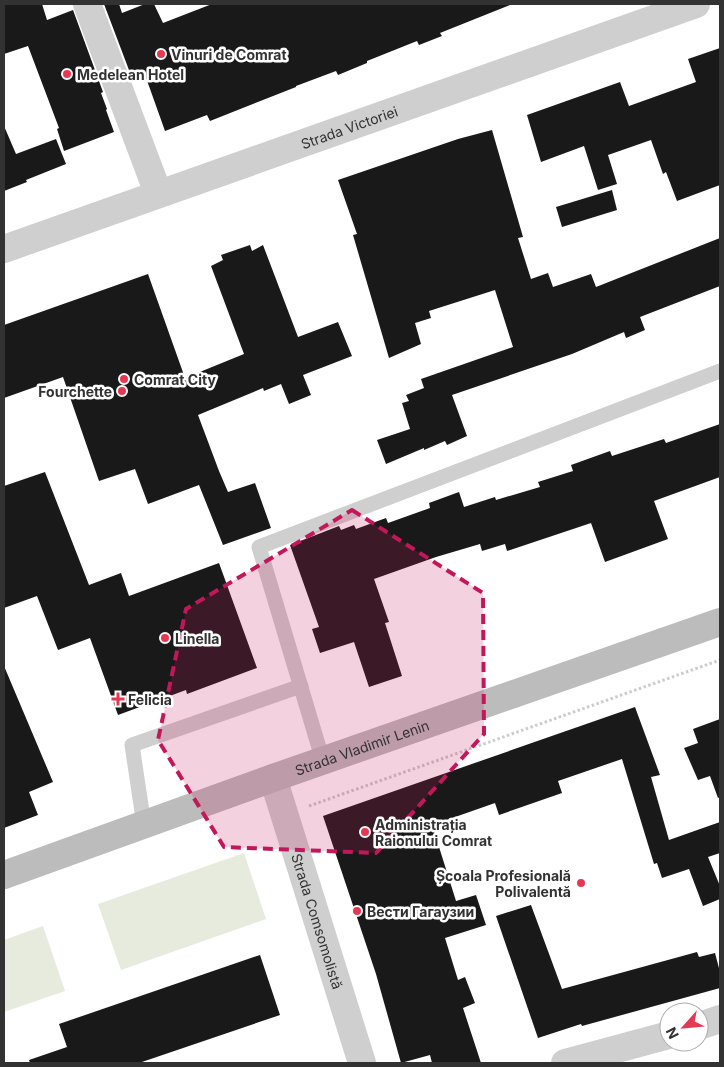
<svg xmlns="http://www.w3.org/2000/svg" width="724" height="1067" font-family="Inter,sans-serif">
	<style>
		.green { fill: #e6ebdd }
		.building { fill: #191919 }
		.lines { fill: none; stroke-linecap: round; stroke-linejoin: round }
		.path { stroke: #ccc; stroke-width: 3; stroke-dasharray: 2.5 2.5; stroke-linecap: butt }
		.lane { stroke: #cfcfcf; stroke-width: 15 }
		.street { stroke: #cfcfcf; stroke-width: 28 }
		.secondary { stroke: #bcbcbc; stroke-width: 28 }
		.marked { fill: #c2185b; fill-opacity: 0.2; stroke: #c2185b; stroke-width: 4; stroke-dasharray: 10 6; stroke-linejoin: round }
		.poi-dot { fill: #e53855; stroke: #fff; stroke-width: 2 }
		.labels { text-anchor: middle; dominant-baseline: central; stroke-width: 5; stroke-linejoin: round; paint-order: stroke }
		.poi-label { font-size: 14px; font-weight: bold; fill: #323232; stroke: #fff; text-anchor: start }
		.street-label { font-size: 14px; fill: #323232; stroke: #fff }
	</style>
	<rect width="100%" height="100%" fill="#fff"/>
	<g class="green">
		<polygon points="244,853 266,919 121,970 98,904"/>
		<polygon points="43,926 65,991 4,1012 4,940"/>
	</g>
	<g class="building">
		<polygon points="4,4 42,4 47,20 73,10 103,92 101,93 107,109 106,110 114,132 64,151 57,129 59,128 28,46 4,54"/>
		<polygon points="104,4 119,4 122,13 145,4 154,4 163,23 212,4 510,5 440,33 442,36 419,45 417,41 367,61 367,63 338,75 336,71 296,86 296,87 210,121 207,115 165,131 144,72 132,78"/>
		<polygon points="720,48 720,185 677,201 666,172 663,174 651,140 608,155 617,184 598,190 584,146 541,162 527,115 620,82 629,106 696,82 688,59"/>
		<polygon points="4,126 16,154 56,139 66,164 26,180 27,182 4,191"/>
		<polygon points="492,130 523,237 518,238 531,279 548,273 553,287 591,274 596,287 720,238 720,286 640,317 645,330 626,338 624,332 572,354 452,395 467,436 447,445 445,441 424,450 424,448 386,464 377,440 410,429 402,403 409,401 406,395 424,388 421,379 513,347 495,290 429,311 431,318 415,323 421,344 389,358 353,235 357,234 338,180 458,139"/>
		<polygon points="612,190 617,210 562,227 556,207"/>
		<polygon points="250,245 252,251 263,245 298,337 338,322 352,356 303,375 311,395 289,404 281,384 264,391 263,388 198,415 219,471 228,492 255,483 271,528 223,545 199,485 148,504 135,469 99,481 63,377 4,398 4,325 148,274 185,378 244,354 211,266 223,260 221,255"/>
		<polygon points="720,424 720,477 654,501 668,539 605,562 591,523 507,551 505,544 482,551 480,544 436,557 374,579 389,622 385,623 402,676 369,687 354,642 320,653 312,629 319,627 290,545 339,526 341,530 354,525 356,529 386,518 388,523 430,508 429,503 459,492 464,507 495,497 496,500 540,487 538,482 573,471 571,465 610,451 612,456 664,439 666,443"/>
		<polygon points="45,472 89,585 121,573 129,596 219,563 257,668 187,694 186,690 118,715 90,638 58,650 37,596 4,608 4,486"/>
		<polygon points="4,666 53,782 29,792 38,815 4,828"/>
		<polygon points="635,707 660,775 651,777 669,840 720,822 720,853 708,857 720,886 720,899 703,906 689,869 662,878 657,863 654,864 622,759 558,781 562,793 499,815 495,803 438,823 440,829 434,831 456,901 476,895 486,925 445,938 458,980 465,977 475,1003 463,1008 481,1063 432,1063 430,1055 401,1063 376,974 323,816"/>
		<polygon points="720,719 720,797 718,798 710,776 698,780 684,748 698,743 693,729"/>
		<polygon points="531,905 562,989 697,952 699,957 715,953 720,972 720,988 582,1026 581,1024 538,1038 496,916"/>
		<polygon points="260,955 280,1015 139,1063 30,1063 29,1060 67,1047 59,1024"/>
	</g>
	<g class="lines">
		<polyline class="path" points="309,806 720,660"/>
		<g class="lane">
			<polyline points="323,761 259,547 720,371"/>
			<polyline points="144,825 132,745 301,686"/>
		</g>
		<g class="street">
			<polyline points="87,4 158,193"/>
			<path id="s1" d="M4,249L696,4"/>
			<path id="s2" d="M273,778L362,1063"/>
			<polyline points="699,1026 720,1019"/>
			<polyline points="565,1063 669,1035"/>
		</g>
		<path class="secondary" id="s3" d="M4,875L273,778L720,622"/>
	</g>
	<path class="marked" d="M352,510L483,593L484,734L376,853L224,847L158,740L186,609Z"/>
	<g class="poi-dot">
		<circle cx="161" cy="54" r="5"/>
		<circle cx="67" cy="74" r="5"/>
		<circle cx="124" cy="379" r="5"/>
		<circle cx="122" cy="391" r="5"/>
		<circle cx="165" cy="638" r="5"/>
		<path d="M115.5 691.5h5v5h5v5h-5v5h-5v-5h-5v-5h5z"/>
		<circle cx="365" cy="832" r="5"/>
		<circle cx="581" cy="883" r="5"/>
		<circle cx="357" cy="911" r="5"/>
	</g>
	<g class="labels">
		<g class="poi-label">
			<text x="171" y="54">Vinuri de Comrat</text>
			<text x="77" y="74">Medelean Hotel</text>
			<text x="134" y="379">Comrat City</text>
			<text x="112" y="391" text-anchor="end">Fourchette</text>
			<text x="175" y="638">Linella</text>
			<text x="128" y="699">Felicia</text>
			<text x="375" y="824">Administrația<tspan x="375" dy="16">Raionului Comrat</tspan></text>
			<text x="571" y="875" text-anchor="end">Școala Profesională<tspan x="571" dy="16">Polivalentă</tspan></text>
			<text x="367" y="911">Вести Гагаузии</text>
		</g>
		<g class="street-label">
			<text stroke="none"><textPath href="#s1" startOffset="366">Strada Victoriei</textPath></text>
			<text stroke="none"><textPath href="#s3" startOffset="380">Strada Vladimir Lenin</textPath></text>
			<text stroke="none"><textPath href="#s2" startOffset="150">Strada Comsomolistă</textPath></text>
		</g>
	</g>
	<rect width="724" height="1067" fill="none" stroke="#323232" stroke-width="10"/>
	<g transform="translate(684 1027) rotate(243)"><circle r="24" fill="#ffffff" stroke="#adadad"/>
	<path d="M0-4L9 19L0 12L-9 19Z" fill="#e53855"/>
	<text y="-8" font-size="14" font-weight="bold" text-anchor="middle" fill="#323232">N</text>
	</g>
</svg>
